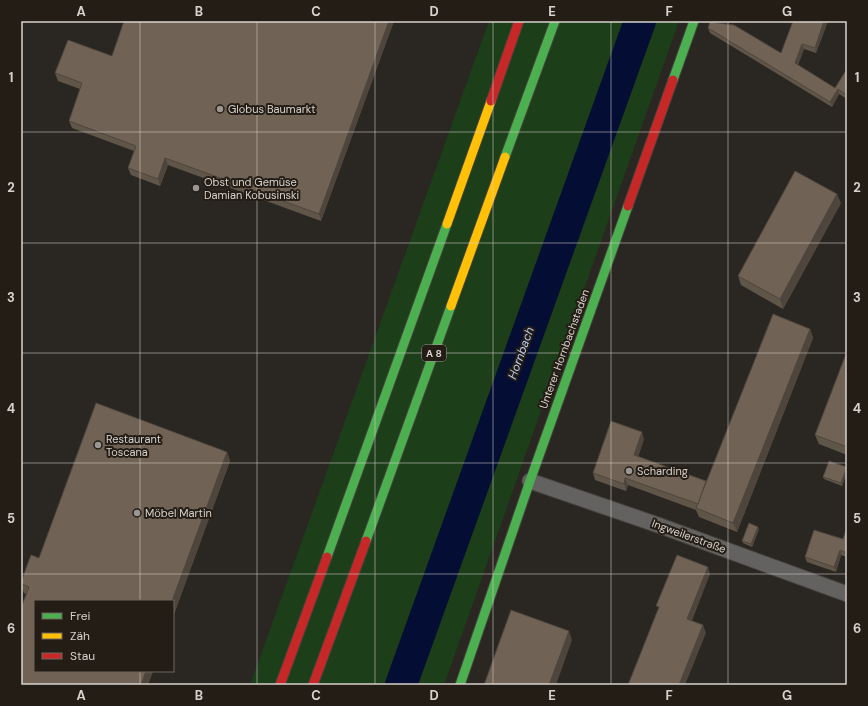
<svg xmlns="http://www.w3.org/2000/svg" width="868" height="706" font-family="'DM Sans',sans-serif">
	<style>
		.green { fill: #1c3e19 }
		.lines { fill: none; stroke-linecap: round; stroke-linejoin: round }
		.river { stroke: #040e35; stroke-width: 32 }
		.street-casing { stroke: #45423e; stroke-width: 17 }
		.fast-casing { stroke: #45423e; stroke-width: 11 }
		.slow-casing { stroke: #45423e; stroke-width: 11 }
		.jam-casing { stroke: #45423e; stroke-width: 11 }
		.street { stroke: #636261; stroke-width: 15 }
		.fast { stroke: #4caf50; stroke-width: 9 }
		.slow { stroke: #ffc107; stroke-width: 9 }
		.jam { stroke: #c62828; stroke-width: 9 }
		.wall { fill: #605549 }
		.shaded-wall { fill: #4e453c }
		.building { fill: #706355; stroke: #4e453c }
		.grid { fill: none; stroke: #d7d2cd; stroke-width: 1; stroke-opacity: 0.55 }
		.poi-dot { fill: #9a9691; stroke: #241d15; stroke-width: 1.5 }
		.labels { text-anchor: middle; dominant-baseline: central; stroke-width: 4; stroke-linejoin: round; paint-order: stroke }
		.shield { fill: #241d15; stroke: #a19c96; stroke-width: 1 }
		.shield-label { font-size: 10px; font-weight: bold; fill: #d7d2cd }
		.poi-label { font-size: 11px; fill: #d7d2cd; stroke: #241d15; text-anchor: start }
		.street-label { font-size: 11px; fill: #d7d2cd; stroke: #241d15 }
		.water-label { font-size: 12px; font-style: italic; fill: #b8d0f4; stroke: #241d15 }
		.neatline { fill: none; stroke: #d7d2cd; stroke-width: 1.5 }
		.grid-label { font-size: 13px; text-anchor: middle; font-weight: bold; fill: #d7d2cd }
	</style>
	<rect width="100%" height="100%" fill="#2a2722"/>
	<polygon class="green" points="489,21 679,21 444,685 250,685"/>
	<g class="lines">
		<polyline class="river" points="401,685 640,21"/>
		<defs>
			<polyline id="street" points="530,481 658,525 847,594"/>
			<g id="fast">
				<polyline points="673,80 694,21"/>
				<polyline points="505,157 555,21"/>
				<polyline points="366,541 451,306"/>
				<polyline points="327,557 447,224"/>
				<polyline points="460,685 530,481 628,206"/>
			</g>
			<g id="slow">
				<polyline points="447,224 491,101"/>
				<polyline points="451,306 505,157"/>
			</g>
			<g id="jam">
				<polyline points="491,101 519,21"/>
				<polyline points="628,206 673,80"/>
				<polyline points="280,685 327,557"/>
				<polyline points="313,685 366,541"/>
			</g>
		</defs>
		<use href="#street" class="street-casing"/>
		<use href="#fast" class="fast-casing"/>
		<use href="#slow" class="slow-casing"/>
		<use href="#jam" class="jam-casing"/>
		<use href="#street" class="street"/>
		<use href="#fast" class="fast"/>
		<use href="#slow" class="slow"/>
		<use href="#jam" class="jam"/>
	</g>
	<g class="wall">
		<polygon points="124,21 394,21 321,221 168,165 160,186 131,175 128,168 134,151 72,128 69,121 80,89 58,81 55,73 112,56"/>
		<polygon points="828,21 816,53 804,49 798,65 835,88 847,69 847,99 839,94 832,107 710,33 708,28 781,53"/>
		<polygon points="841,203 783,309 741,285 738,276"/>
		<polygon points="810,329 813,338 737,532 699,517 696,510 628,485 626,491 595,480 593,473 644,439 638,457 706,481"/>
		<polygon points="847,354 847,455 819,444 815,435"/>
		<polygon points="96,403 227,452 230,461 173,617 173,601 35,601 35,671 153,671 148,685 21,685 21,608 26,594 24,593 21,586 21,582 31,555 39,558"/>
		<polygon points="847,467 847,472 842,486 824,479 823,477"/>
		<polygon points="847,527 847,557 841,555 836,572 807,562 805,557 843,539"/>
		<polygon points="759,529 752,547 743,543 742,541"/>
	</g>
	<g class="shaded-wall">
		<polygon points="389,21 394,21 321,221 319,214"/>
		<polygon points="824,21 828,21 816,53 815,48"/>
		<polygon points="802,44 804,49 797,68 795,63"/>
		<polygon points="838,89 839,94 832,107 830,102"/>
		<polygon points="165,158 168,165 160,186 158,179"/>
		<polygon points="837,194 841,203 783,309 780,299"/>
		<polygon points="810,329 813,338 737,532 733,523"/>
		<polygon points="642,432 644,439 636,462 634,455"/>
		<polygon points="227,452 230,461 173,617 173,601 172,601"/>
		<polygon points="847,467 847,472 842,486 841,483"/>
		<polygon points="625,478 628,485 626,491 624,484"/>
		<polygon points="758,527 759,529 752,547 751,544"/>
		<polygon points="840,550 841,555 836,572 834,567"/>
		<polygon points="708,567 710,574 690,626 687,619"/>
		<polygon points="703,625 706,633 685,685 679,685"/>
		<polygon points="569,631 572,640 556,685 549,685"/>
		<polygon points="146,671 153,671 148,685 141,685"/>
	</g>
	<g class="building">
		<polygon points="124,21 389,21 319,214 165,158 158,179 128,168 136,146 69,121 82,83 55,73 68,40 112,56"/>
		<polygon points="793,21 824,21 815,48 802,44 795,63 835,88 847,69 847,95 838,89 830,102 708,28 710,22 734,25 781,53"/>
		<polygon points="795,171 837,194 780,299 738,276"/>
		<polygon points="773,314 810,329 733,523 696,508"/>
		<polygon points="846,354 847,354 847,447 815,435"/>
		<polygon points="96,403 227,452 172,601 35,601 35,671 146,671 141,685 21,685 21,608 29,587 21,584 21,582 31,555 39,558"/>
		<polygon points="611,421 642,432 634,455 706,481 698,504 625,478 624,484 593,473"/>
		<polygon points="829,461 847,467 841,483 823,477"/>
		<polygon points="749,523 758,527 751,544 742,541"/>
		<polygon points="847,527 847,553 840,550 834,567 805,557 814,530 843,539"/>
		<polygon points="677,555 708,567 687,619 703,625 679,685 628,685 659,607 656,606"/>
		<polygon points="511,610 569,631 549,685 484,685"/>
	</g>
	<path class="grid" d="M140,21V601M257,21V685M375,21V685M493,21V685M611,21V685M728,21V685M21,132H847M21,243H847M21,353H847M21,463H847M21,574H847M140,671V685"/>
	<g class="poi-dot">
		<circle cx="220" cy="109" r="4"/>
		<circle cx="196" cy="188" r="4"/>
		<circle cx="98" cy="445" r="4"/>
		<circle cx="629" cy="471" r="4"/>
		<circle cx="137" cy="513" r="4"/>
	</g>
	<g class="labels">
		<rect class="shield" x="422" y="345" width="24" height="16" rx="3"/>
		<g class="shield-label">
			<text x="434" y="353">A 8</text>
		</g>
		<g class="poi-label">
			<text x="228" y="109">Globus Baumarkt</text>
			<text x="204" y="182">Obst und Gemüse<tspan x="204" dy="13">Damian Kobusinski</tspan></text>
			<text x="106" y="439">Restaurant<tspan x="106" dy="13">Toscana</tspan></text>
			<text x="637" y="471">Scharding</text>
			<text x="145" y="513">Möbel Martin</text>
		</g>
		<g class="street-label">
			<text transform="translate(564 349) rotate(-70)">Unterer Hornbachstaden</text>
			<text transform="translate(689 536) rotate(20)">Ingweilerstraße</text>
		</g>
		<g class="water-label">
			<text transform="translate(521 353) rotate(-70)">Hornbach</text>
		</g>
	</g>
	<rect width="868" height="706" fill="none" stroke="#241d15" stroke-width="44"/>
	<rect x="34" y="600" width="140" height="72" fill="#241d15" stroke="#6c655f"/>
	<rect x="42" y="613" width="20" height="6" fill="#4caf50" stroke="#6c655f"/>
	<text x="70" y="620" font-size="12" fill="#d7d2cd">Frei</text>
	<rect x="42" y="633" width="20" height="6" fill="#ffc107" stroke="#6c655f"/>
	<text x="70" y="640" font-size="12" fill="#d7d2cd">Zäh</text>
	<rect x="42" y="653" width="20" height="6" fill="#c62828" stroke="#6c655f"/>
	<text x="70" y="660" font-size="12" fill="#d7d2cd">Stau</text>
	<rect x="22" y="22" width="824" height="662" class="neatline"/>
	<g class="grid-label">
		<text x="81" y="16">A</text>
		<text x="199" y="16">B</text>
		<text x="316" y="16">C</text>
		<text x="434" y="16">D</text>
		<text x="552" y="16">E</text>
		<text x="669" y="16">F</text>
		<text x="787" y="16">G</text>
		<text x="11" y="82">1</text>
		<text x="857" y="82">1</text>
		<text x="11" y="192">2</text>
		<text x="857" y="192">2</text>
		<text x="11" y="302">3</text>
		<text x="857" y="302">3</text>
		<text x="11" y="413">4</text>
		<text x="857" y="413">4</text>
		<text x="11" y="523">5</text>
		<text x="857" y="523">5</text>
		<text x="11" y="633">6</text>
		<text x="857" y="633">6</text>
		<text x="81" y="700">A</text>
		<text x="199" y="700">B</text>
		<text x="316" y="700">C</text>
		<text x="434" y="700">D</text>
		<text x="552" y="700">E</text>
		<text x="669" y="700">F</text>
		<text x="787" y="700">G</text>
	</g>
</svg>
